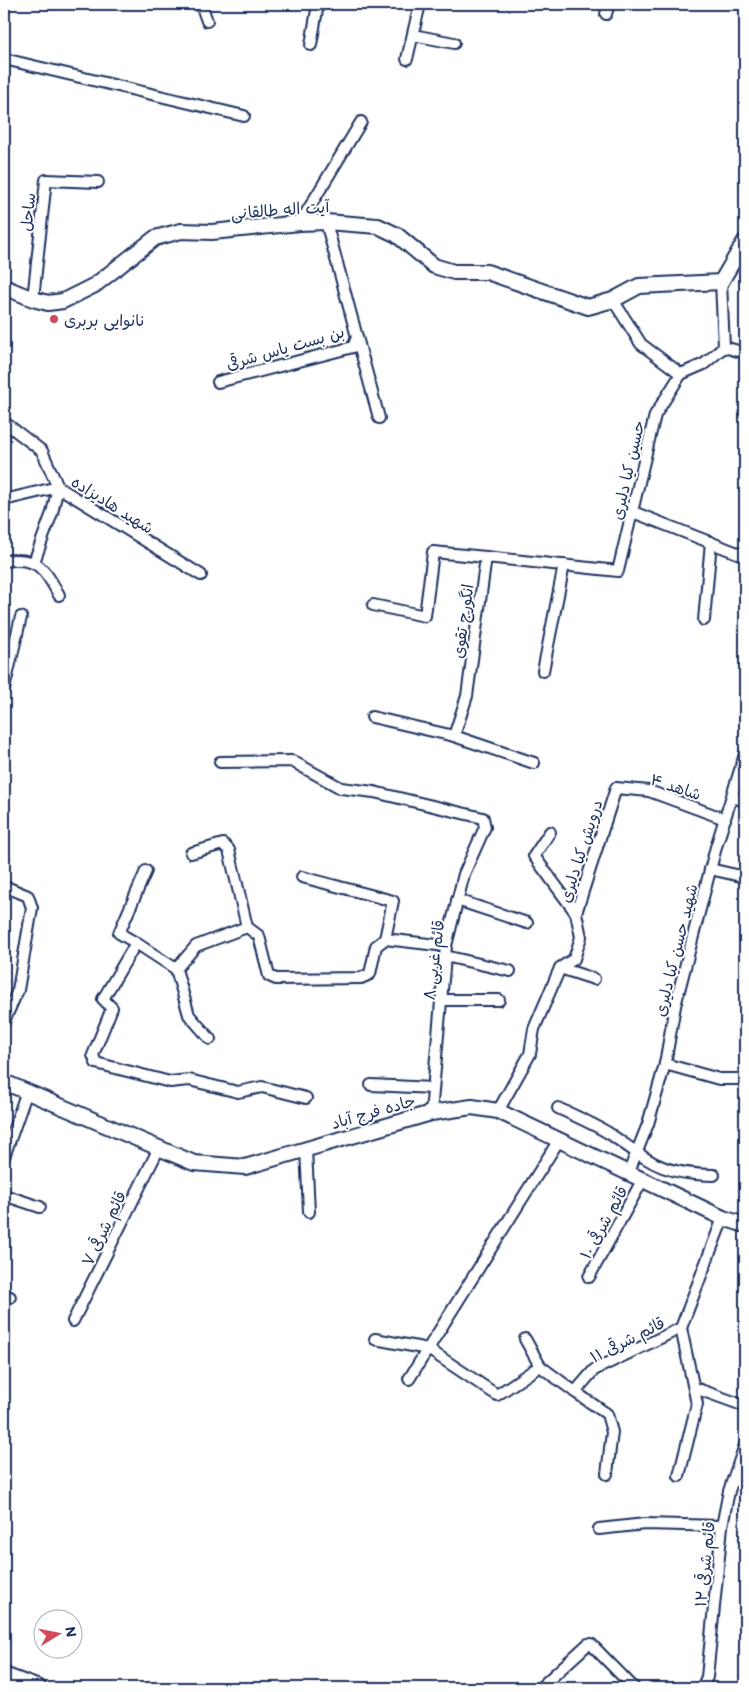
<svg xmlns="http://www.w3.org/2000/svg" width="749" height="1692" font-family="Mali,'Playpen Sans Arabic',sans-serif">
	<style>
		.lines { fill: none; stroke-linecap: round; stroke-linejoin: round }
		.street-casing { stroke: #1b2f5e; stroke-width: 14 }
		.secondary-casing { stroke: #1b2f5e; stroke-width: 18 }
		.street { stroke: #fff; stroke-width: 10 }
		.secondary { stroke: #fff; stroke-width: 14 }
		.poi-dot { fill: #d1495b; stroke: #fff; stroke-width: 2 }
		.labels { text-anchor: middle; dominant-baseline: central; stroke-width: 4; stroke-linejoin: round; paint-order: stroke }
		.street-label { font-size: 16px; fill: #1b2f5e; stroke: #fff }
		.poi-label { font-size: 16px; fill: #1b2f5e; stroke: #fff; text-anchor: start }
	</style>
	<rect width="100%" height="100%" fill="#fff"/>
	<filter id="ink" filterUnits="userSpaceOnUse"><feTurbulence type="fractalNoise" baseFrequency=".02" numOctaves="2"/><feDisplacementMap in="SourceGraphic" scale="10" xChannelSelector="R" yChannelSelector="G"/><feConvolveMatrix kernelMatrix="1 2 1 2 8 2 1 2 1" color-interpolation-filters="sRGB"/></filter>
	<g filter="url(#ink)">
		<g class="lines">
			<defs>
				<g id="street">
					<polyline points="201,4 207,21"/>
					<polyline points="606,14 609,4"/>
					<polyline points="413,35 454,43"/>
					<polyline points="311,45 318,4"/>
					<polyline points="4,59 244,116"/>
					<polyline points="407,59 420,4"/>
					<polyline points="300,223 361,122"/>
					<polyline points="721,282 724,347"/>
					<polyline points="33,299 46,180 98,182"/>
					<polyline points="613,300 641,344 681,374"/>
					<polyline points="357,337 379,418"/>
					<polyline points="724,347 745,353"/>
					<polyline points="218,382 353,347 357,337 326,222"/>
					<polyline points="4,422 42,451 58,487 201,575"/>
					<polyline points="4,500 58,487 52,513 34,562"/>
					<polyline points="633,512 745,556"/>
					<path d="M4,561C37,556 44,568 59,595"/>
					<polyline points="373,605 425,616 433,552 486,557"/>
					<polyline points="704,620 711,542"/>
					<polyline points="543,671 564,565"/>
					<polyline points="4,689 21,617"/>
					<polyline points="372,717 454,736"/>
					<polyline points="220,762 292,761 341,788 374,792 483,818 485,827 464,874 446,946 431,1113"/>
					<polyline points="534,763 454,736 467,696 486,557 618,571 655,415 681,374 704,364 724,347"/>
					<polyline points="732,797 745,801"/>
					<polyline points="550,832 534,856 576,913"/>
					<polyline points="191,853 223,844 229,850 247,927"/>
					<polyline points="710,869 745,877"/>
					<polyline points="302,877 393,901 385,939"/>
					<polyline points="4,886 28,896 32,908 18,990 4,1021"/>
					<polyline points="457,900 527,923"/>
					<polyline points="136,943 119,933 146,871"/>
					<polyline points="445,956 510,971"/>
					<polyline points="560,968 594,979"/>
					<polyline points="176,969 196,946 247,927 259,936 269,976 276,979 361,978 370,974 376,946 385,939 446,946"/>
					<polyline points="443,1000 499,1000"/>
					<polyline points="210,1039 189,1015 176,969 136,943 103,999 112,1008 93,1055 96,1063 170,1082 189,1080 238,1092 262,1087 306,1098"/>
					<polyline points="665,1064 719,1079 744,1079"/>
					<polyline points="371,1085 433,1088"/>
					<path d="M558,1108C575,1116 594,1124 610,1134C652,1163 661,1174 714,1175"/>
					<polyline points="498,1111 530,1054 534,1029 560,968 574,959 581,937 576,913 616,788 649,791 725,819"/>
					<polyline points="306,1149 309,1212"/>
					<polyline points="4,1157 27,1091"/>
					<polyline points="628,1174 648,1124 665,1064 675,1006 716,847 745,754"/>
					<polyline points="4,1195 40,1207"/>
					<polyline points="589,1277 642,1181"/>
					<polyline points="4,1295 10,1297"/>
					<polyline points="73,1321 159,1148"/>
					<polyline points="375,1339 428,1349 497,1395 540,1366 575,1392"/>
					<polyline points="525,1339 540,1366"/>
					<polyline points="409,1379 559,1140"/>
					<polyline points="695,1388 745,1406"/>
					<polyline points="607,1474 612,1432 607,1414 575,1392 594,1370 681,1328 723,1218"/>
					<polyline points="679,1476 697,1404 681,1328"/>
					<polyline points="599,1529 645,1524 722,1526"/>
					<polyline points="540,1688 588,1644 591,1644 634,1688"/>
					<polyline points="702,1688 707,1677 722,1526 729,1491 745,1445"/>
				</g>
				<g id="secondary">
					<polyline points="4,287 33,299 48,303 63,301 95,285 155,238 181,231 212,232 300,223 326,222 378,226 397,235 434,266 454,272 487,272 588,307 613,300 639,286 721,282 745,241"/>
					<polyline points="4,1082 194,1163 245,1167 431,1113 472,1107 498,1111 723,1218 745,1225"/>
					<polyline points="4,1675 39,1688"/>
				</g>
			</defs>
			<use href="#street" class="street-casing"/>
			<use href="#secondary" class="secondary-casing"/>
			<use href="#street" class="street"/>
			<use href="#secondary" class="secondary"/>
		</g>
	</g>
	<circle class="poi-dot" cx="54" cy="319" r="5"/>
	<g class="labels">
		<g class="street-label">
			<text transform="translate(280 209) rotate(-4)">آیت اله طالقانی</text>
			<text transform="translate(27 212) rotate(-84)">ساحل</text>
			<text transform="translate(285 347) rotate(-16)">بن بست یاس شرقی</text>
			<text transform="translate(627 470) rotate(-77)">حسین کیا دلیری</text>
			<text transform="translate(113 504) rotate(32)">شهید هادیزاده</text>
			<text transform="translate(462 621) rotate(-82)">انگورج تقوی</text>
			<text transform="translate(676 786) rotate(18)">شاهد ۴</text>
			<text transform="translate(580 851) rotate(-72)">درویش کیا دلیری</text>
			<text transform="translate(675 950) rotate(-76)">شهید حسن کیا دلیری</text>
			<text transform="translate(433 960) rotate(-83)">قائم غربی ۸</text>
			<text transform="translate(373 1111) rotate(-16)">جاده فرج آباد</text>
			<text transform="translate(603 1222) rotate(-61)">قائم شرقی ۱۰</text>
			<text transform="translate(103 1228) rotate(-64)">قائم شرقی ۷</text>
			<text transform="translate(627 1339) rotate(-27)">قائم شرقی ۱۱</text>
			<text transform="translate(704 1564) rotate(-84)">قائم شرقی ۱۲</text>
		</g>
		<g class="poi-label">
			<text x="64" y="319">نانوایی بربری</text>
		</g>
	</g>
	<rect width="749" height="1692" fill="none" stroke="#fff" stroke-width="20"/>
	<rect x="10" y="10" width="729" height="1672" fill="none" stroke="#1b2f5e" stroke-width="2" filter="url(#ink)"/>
	<g transform="translate(58 1634) rotate(80)"><circle r="24" fill="#ffffff" stroke="#a4acbf"/>
	<path d="M0-4L9 19L0 12L-9 19Z" fill="#d1495b"/>
	<text y="-8" font-size="14" font-weight="bold" text-anchor="middle" fill="#1b2f5e">N</text>
	</g>
</svg>
